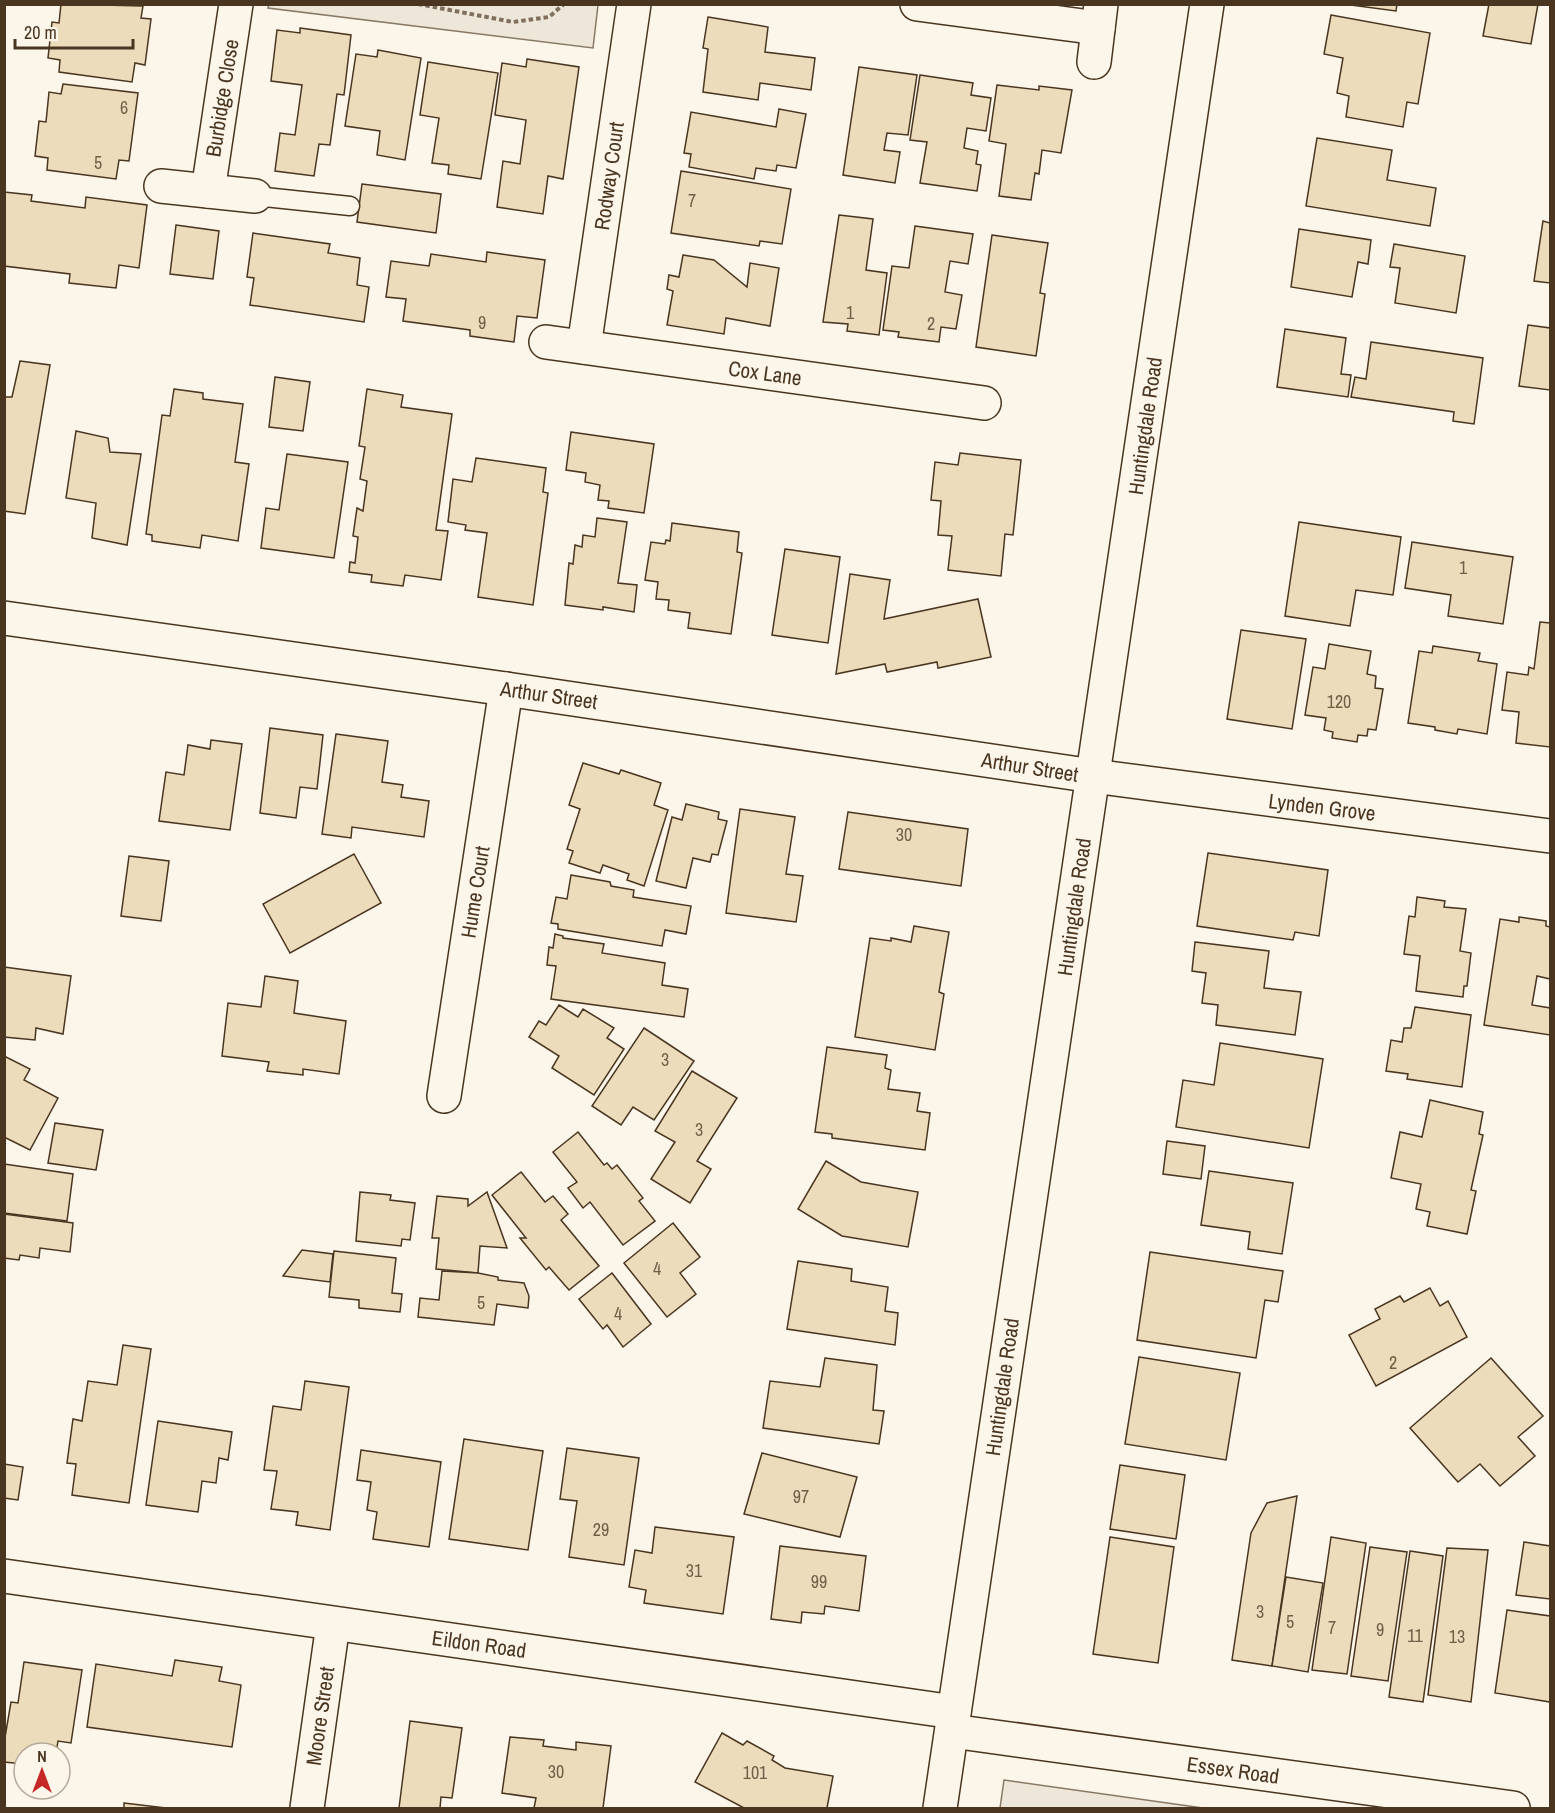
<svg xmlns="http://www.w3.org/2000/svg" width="1555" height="1813" font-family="'Archivo Narrow',sans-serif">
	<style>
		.green { fill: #ede6d9; stroke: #887966; stroke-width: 1.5 }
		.building { fill: #ecdcbc; stroke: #4a3520; stroke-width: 1.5 }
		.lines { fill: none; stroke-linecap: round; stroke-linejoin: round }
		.lane-casing { stroke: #4a3520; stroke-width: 21 }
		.street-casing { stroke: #4a3520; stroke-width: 36 }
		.primary-casing { stroke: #4a3520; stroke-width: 36 }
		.path { stroke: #7f6f5c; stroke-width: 4; stroke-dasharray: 4.5 3; stroke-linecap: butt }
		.lane { stroke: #fbf6e9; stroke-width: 18 }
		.street { stroke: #fbf6e9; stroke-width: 33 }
		.primary { stroke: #fbf6e9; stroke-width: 33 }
		.labels { text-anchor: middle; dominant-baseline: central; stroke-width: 4.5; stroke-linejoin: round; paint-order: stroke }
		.number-label { font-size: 18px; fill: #725f47 }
		.street-label { font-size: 21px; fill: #4a3520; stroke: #fbf6e9 }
	</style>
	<rect width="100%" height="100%" fill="#fbf6e9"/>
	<g class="green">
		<polygon points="269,4 598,4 598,5 593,48 268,8"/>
		<polygon points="1004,1780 1203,1808 1000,1808"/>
	</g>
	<g class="building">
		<polygon points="61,4 143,6 141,18 151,19 145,65 135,63 132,82 59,72 60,60 48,58 52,22 59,23"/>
		<polygon points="1343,4 1397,4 1396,11"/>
		<polygon points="1489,4 1538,4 1531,44 1483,36"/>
		<polygon points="1331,15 1430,33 1418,104 1407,102 1403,127 1346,117 1349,96 1337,93 1343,58 1324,54"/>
		<polygon points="708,17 768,27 765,52 815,58 811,90 760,83 758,100 703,92 708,49 703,48"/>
		<polygon points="300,28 351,35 344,95 337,94 330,145 319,144 314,176 275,171 280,133 295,135 302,85 271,81 277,30 300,33"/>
		<polygon points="378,50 421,58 405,160 377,155 380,131 345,126 356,54 377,57"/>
		<polygon points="527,59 579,67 563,179 548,176 543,214 497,207 503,161 520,164 526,120 495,115 502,63 526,67"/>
		<polygon points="428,62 498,73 481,179 448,174 449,165 432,163 439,118 420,115"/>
		<polygon points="859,67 917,75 908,135 887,133 884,150 900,152 895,183 843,175"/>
		<polygon points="920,75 973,83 971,95 991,98 986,131 967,128 964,148 978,151 976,164 981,165 977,191 920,183 927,142 910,140"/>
		<polygon points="63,84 138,93 129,161 119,160 116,179 47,170 48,158 35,156 39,121 46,122 49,92 61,94"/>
		<polygon points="997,85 1039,90 1039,86 1072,90 1061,153 1042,150 1039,174 1035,173 1031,200 999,196 1006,144 989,141"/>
		<polygon points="779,109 806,114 796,168 777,165 776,171 756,168 754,179 689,167 691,154 684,153 691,112 776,127"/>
		<polygon points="1317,138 1392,150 1387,180 1436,188 1430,226 1306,206"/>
		<polygon points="681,171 791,189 782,244 760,241 759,246 671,233"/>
		<polygon points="362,184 441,194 436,233 357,222"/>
		<polygon points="4,192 32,195 31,201 85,208 86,197 147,205 139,268 119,265 116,288 69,283 70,274 4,266"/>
		<polygon points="839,215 873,219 866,270 887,273 879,335 847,331 848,324 823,322"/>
		<polygon points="1543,221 1550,223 1550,283 1534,281"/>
		<polygon points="176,225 219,231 213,279 170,274"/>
		<polygon points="915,226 973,234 968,264 950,261 945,292 962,295 956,329 941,327 939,342 898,337 899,332 883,330 892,266 909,268"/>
		<polygon points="1299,229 1371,240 1368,264 1358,262 1352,297 1291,287"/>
		<polygon points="253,233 330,244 328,253 360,258 357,285 369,287 364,322 250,305 254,278 247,277"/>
		<polygon points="992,235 1048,243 1040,293 1045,294 1036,356 976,347"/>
		<polygon points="1394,244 1465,256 1456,313 1395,303 1400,268 1390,267"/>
		<polygon points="487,252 545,260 537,318 517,316 514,342 470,336 470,330 403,321 406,299 386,297 391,261 429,266 431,254 486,262"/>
		<polygon points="683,255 714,260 747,287 750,263 779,268 770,326 726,318 724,334 667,325 673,291 667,289 669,275 679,277"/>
		<polygon points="1528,325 1550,328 1550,390 1519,386"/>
		<polygon points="1285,329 1346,338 1341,374 1351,375 1348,397 1277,387"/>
		<polygon points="1371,342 1483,358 1474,424 1453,421 1454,412 1351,397 1355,377 1366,379"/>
		<polygon points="20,361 50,365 25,514 4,511 4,397 12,397"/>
		<polygon points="275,377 310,382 303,431 269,427"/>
		<polygon points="174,389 203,393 203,399 243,404 235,462 249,464 238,541 202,535 200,548 152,541 152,535 146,534 162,415 170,416"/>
		<polygon points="367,389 403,395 401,407 452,414 436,530 448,531 441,580 405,575 403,586 371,582 372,575 349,572 350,562 355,563 358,537 353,536 357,508 363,511 367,481 360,479 365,447 359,446"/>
		<polygon points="76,431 108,438 110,452 141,454 127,545 92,538 96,503 66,498"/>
		<polygon points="571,432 654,444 644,513 608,508 609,501 598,500 600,485 585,482 586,473 566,470"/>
		<polygon points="960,453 1021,460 1013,535 1005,534 1001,576 948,570 952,536 938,535 941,501 931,500 935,462 958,465"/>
		<polygon points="287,454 348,462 334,558 261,548 266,508 279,510"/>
		<polygon points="476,458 546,468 543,492 548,493 533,605 478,597 487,533 465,530 466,525 448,522 453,479 472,482"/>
		<polygon points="597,518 627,522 618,583 637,585 634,612 603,607 603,610 565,605 569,563 573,564 575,545 582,547 583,535 595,537"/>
		<polygon points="1299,522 1401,537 1393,595 1356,590 1350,626 1285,616"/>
		<polygon points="672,523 739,532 737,552 742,553 731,634 688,628 690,613 668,610 669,600 656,599 658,582 645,580 651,542 665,544 666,540 670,541"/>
		<polygon points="1412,542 1513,557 1503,624 1448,616 1451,595 1405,588"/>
		<polygon points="785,549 840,557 828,643 772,635"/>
		<polygon points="850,574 890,580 884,619 978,599 991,657 938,668 937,662 887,672 885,664 836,674"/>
		<polygon points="1540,622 1550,623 1550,747 1516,743 1519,712 1502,710 1507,672 1528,675 1529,667 1534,669"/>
		<polygon points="1241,630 1306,639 1292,729 1227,719"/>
		<polygon points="1329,644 1371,651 1367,674 1376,676 1375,688 1383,689 1376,730 1368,729 1367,736 1358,735 1357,742 1332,738 1333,732 1324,730 1326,718 1305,715 1313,667 1325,669"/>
		<polygon points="1433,646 1480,653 1478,661 1497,664 1487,734 1458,729 1457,734 1435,730 1435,727 1408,723 1419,651 1432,653"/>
		<polygon points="270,728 323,735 317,789 300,787 296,818 260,813"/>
		<polygon points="336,734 388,741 382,782 403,785 401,797 429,801 424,837 352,827 351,838 322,834"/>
		<polygon points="211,740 242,744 230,830 159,821 166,772 184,775 188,745 210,749"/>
		<polygon points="583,763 619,774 621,770 661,783 654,805 668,810 644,886 627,880 629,874 603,865 600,873 569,863 573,851 567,849 580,809 569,805"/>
		<polygon points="686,804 719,812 718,819 727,821 718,855 712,854 710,862 693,858 686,888 656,881 672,817 682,820"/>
		<polygon points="740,809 795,817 786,874 803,876 796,922 726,913"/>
		<polygon points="848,812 968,829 961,886 839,869"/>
		<polygon points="1208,853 1328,870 1319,936 1295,932 1293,940 1197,926"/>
		<polygon points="354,854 381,903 290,953 263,904"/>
		<polygon points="129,856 169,861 161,921 121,916"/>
		<polygon points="571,875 610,882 611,886 634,890 633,897 691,906 686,934 665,930 662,946 558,929 558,924 551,923 556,897 567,899"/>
		<polygon points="1417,897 1445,901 1444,907 1466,909 1460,951 1471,953 1467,986 1464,986 1463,997 1416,991 1420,956 1404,954 1409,916 1415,917"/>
		<polygon points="1519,917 1546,921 1546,926 1550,927 1550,979 1537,976 1532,1005 1550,1008 1550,1035 1484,1025 1500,919 1519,922"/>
		<polygon points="914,926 949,932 939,992 944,994 935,1050 855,1037 870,938 891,941 891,938 911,942"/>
		<polygon points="555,934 563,936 563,938 604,944 602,953 665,963 662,985 688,989 684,1017 551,999 556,966 547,965 549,947 553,948"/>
		<polygon points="1195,942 1269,951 1264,988 1301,992 1295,1035 1216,1025 1218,1005 1202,1003 1206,973 1192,971"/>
		<polygon points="4,967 71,976 63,1034 36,1028 35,1040 4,1037"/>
		<polygon points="265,976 298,981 294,1013 346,1021 339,1074 303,1069 303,1075 267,1071 269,1062 222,1056 228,1003 261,1007"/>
		<polygon points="559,1005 578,1017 583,1009 614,1028 607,1038 624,1049 594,1095 552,1068 559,1056 529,1037 539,1021 546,1025"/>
		<polygon points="1415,1007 1471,1015 1462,1087 1407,1079 1408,1074 1386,1071 1391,1040 1402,1042 1404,1028 1411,1028"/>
		<polygon points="644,1028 694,1061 654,1120 633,1107 621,1125 592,1106"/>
		<polygon points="1220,1043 1323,1059 1309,1148 1176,1127 1183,1080 1214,1085"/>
		<polygon points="827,1047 887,1055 885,1068 891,1070 888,1089 920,1093 917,1111 930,1113 925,1150 832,1138 832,1134 815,1132"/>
		<polygon points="4,1056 30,1069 24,1080 58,1098 30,1150 4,1137"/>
		<polygon points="692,1071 737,1098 697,1161 711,1169 690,1203 651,1179 675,1142 655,1131"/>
		<polygon points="1430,1100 1483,1112 1479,1134 1483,1135 1471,1190 1476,1191 1467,1234 1427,1226 1430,1212 1416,1209 1421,1184 1391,1178 1400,1132 1422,1137"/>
		<polygon points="55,1123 103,1130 96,1170 48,1163"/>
		<polygon points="578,1132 604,1165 607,1163 612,1169 617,1165 643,1198 639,1201 655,1221 623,1245 590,1202 583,1208 568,1188 577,1182 553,1152"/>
		<polygon points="1167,1141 1205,1146 1201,1179 1163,1174"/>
		<polygon points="826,1161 861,1182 918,1192 908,1247 842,1236 798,1209"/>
		<polygon points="4,1164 73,1174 67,1221 4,1213"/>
		<polygon points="1209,1171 1293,1183 1282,1254 1248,1249 1250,1232 1201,1225"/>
		<polygon points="521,1172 545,1202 553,1196 568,1214 561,1220 599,1266 569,1290 549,1267 546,1270 520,1238 526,1238 492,1195"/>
		<polygon points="360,1192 391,1195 390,1200 415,1203 410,1240 402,1239 401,1246 356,1241"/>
		<polygon points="487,1192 507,1248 480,1246 478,1273 436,1269 439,1238 432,1238 437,1196 468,1199 468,1206"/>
		<polygon points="4,1214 73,1223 70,1252 40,1248 39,1258 20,1255 19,1260 4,1258"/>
		<polygon points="673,1223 700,1257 680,1273 696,1294 667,1317 624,1263"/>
		<polygon points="302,1250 333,1254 330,1282 283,1276"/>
		<polygon points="334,1251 396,1258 392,1293 402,1294 400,1312 359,1308 359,1300 329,1297"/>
		<polygon points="1150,1252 1283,1271 1278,1302 1265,1300 1256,1358 1137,1340"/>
		<polygon points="798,1261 852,1269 851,1281 888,1287 885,1311 898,1313 895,1345 787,1329"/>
		<polygon points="442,1271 478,1273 498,1277 498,1280 524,1283 529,1296 528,1308 497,1304 494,1325 418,1317 420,1298 439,1300"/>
		<polygon points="612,1273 651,1324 623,1347 607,1325 603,1329 579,1299"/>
		<polygon points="1430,1288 1440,1306 1448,1301 1467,1337 1376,1386 1349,1335 1380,1319 1375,1309 1400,1296 1404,1302"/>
		<polygon points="123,1345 151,1349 129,1503 72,1495 76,1464 67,1463 73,1419 82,1421 88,1381 117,1385"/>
		<polygon points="1139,1357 1240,1373 1226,1460 1125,1444"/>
		<polygon points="825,1358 877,1365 873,1410 884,1411 879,1444 763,1428 770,1381 820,1387"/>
		<polygon points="1491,1358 1543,1416 1518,1437 1535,1456 1500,1486 1480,1464 1458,1482 1410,1428"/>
		<polygon points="305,1381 349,1387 330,1530 296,1525 298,1512 271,1509 277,1471 264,1470 273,1406 301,1410"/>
		<polygon points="158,1421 232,1432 228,1460 219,1458 216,1483 202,1481 198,1512 146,1505"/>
		<polygon points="464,1439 543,1451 528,1550 449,1539"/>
		<polygon points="567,1448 639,1458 624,1565 569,1557 577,1501 560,1499"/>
		<polygon points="361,1450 441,1462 429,1547 373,1539 377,1512 367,1510 371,1482 357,1480"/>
		<polygon points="762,1453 857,1477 840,1537 744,1514"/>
		<polygon points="4,1464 23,1467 18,1500 4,1498"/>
		<polygon points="1120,1465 1185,1475 1176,1539 1110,1529"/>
		<polygon points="1297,1496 1272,1666 1232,1660 1251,1533 1267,1503"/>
		<polygon points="655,1527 734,1537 723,1614 644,1603 646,1590 629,1587 635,1550 652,1553"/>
		<polygon points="1110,1537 1174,1547 1158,1663 1093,1654"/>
		<polygon points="1331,1537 1366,1543 1347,1674 1312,1670"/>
		<polygon points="1524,1542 1550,1546 1550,1599 1516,1595"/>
		<polygon points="780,1546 866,1556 859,1611 825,1606 824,1614 802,1612 801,1623 771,1619"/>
		<polygon points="1370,1547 1407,1552 1388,1681 1351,1676"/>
		<polygon points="1447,1548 1488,1550 1471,1702 1428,1695"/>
		<polygon points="1410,1551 1443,1556 1423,1702 1389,1697"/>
		<polygon points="1286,1577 1323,1583 1308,1672 1272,1666"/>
		<polygon points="1507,1610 1550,1616 1550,1702 1495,1693"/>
		<polygon points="175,1660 222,1667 219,1681 241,1685 232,1747 87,1727 96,1664 172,1676"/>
		<polygon points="24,1662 82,1670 71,1743 58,1741 56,1753 24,1753 24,1764 4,1762 4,1743 11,1702 18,1703"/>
		<polygon points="410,1721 462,1728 452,1798 441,1797 440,1808 399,1808"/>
		<polygon points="722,1733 743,1745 747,1741 774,1756 772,1760 785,1768 833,1776 827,1808 744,1808 695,1782"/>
		<polygon points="510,1737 544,1740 543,1746 576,1750 576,1742 611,1746 603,1808 534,1808 536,1798 502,1793"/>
		<polygon points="124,1803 166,1808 124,1808"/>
	</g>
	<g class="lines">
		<defs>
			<polyline id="lane" points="255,196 350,206"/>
			<g id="street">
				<polyline points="917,4 1098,28"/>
				<polyline points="1094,62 1101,4"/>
				<polyline points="161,186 255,196"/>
				<polyline points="208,191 236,4"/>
				<polyline points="546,342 984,403"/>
				<polyline points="584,347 634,4"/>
				<polyline points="4,618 506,689 1093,776 1550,836"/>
				<polyline points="444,1096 506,689"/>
				<polyline points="4,1576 954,1712"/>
				<polyline points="952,1731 1513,1808"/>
				<polyline points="307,1808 333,1624"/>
			</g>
			<polyline id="primary" points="940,1808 1207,4"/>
		</defs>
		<use href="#lane" class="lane-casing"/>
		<use href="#street" class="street-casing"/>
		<use href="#primary" class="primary-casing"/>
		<polyline class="path" points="418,4 513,22 549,17 564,4"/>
		<use href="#lane" class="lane"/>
		<use href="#street" class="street"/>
		<use href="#primary" class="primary"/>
	</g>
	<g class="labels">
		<g class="number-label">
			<text x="124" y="107">6</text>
			<text x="98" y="162">5</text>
			<text x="692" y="200">7</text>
			<text x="850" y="312">1</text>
			<text x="482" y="322">9</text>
			<text x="931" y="323">2</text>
			<text x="1463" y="567">1</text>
			<text x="1339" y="701">120</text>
			<text x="904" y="834">30</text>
			<text x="665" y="1059">3</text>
			<text x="699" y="1129">3</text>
			<text x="657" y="1268">4</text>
			<text x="481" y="1302">5</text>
			<text x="618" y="1313">4</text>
			<text x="1393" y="1362">2</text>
			<text x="801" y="1496">97</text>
			<text x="601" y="1529">29</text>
			<text x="694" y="1570">31</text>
			<text x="819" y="1581">99</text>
			<text x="1260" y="1611">3</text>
			<text x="1290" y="1621">5</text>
			<text x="1332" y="1627">7</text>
			<text x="1380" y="1629">9</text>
			<text x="1415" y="1635">11</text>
			<text x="1457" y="1636">13</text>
			<text x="556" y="1771">30</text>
			<text x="755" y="1772">101</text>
		</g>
		<g class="street-label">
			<text transform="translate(222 98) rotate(-81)">Burbidge Close</text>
			<text transform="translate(609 176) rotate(-82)">Rodway Court</text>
			<text transform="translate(765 373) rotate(8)">Cox Lane</text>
			<text transform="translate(1145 426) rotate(-82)">Huntingdale Road</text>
			<text transform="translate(549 695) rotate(8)">Arthur Street</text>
			<text transform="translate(1030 767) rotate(9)">Arthur Street</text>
			<text transform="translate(1322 807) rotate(7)">Lynden Grove</text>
			<text transform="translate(475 892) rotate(-81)">Hume Court</text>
			<text transform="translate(1074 907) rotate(-82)">Huntingdale Road</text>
			<text transform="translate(1002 1387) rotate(-82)">Huntingdale Road</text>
			<text transform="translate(479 1644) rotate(8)">Eildon Road</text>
			<text transform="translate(320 1716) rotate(-82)">Moore Street</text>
			<text transform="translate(1233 1770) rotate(8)">Essex Road</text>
		</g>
	</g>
	<rect width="1555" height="1813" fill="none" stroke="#4a3520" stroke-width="12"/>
	<g transform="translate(42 1771)"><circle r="28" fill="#fbf6e9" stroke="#b4a999" stroke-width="1.5"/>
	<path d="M0-4.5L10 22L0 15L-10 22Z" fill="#c62828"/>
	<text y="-9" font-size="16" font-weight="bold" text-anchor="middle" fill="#4a3520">N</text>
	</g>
	<path d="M15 39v9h118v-9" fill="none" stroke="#4a3520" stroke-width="3"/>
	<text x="24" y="39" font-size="18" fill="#4a3520" stroke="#fbf6e9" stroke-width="4.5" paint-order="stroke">20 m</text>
</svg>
